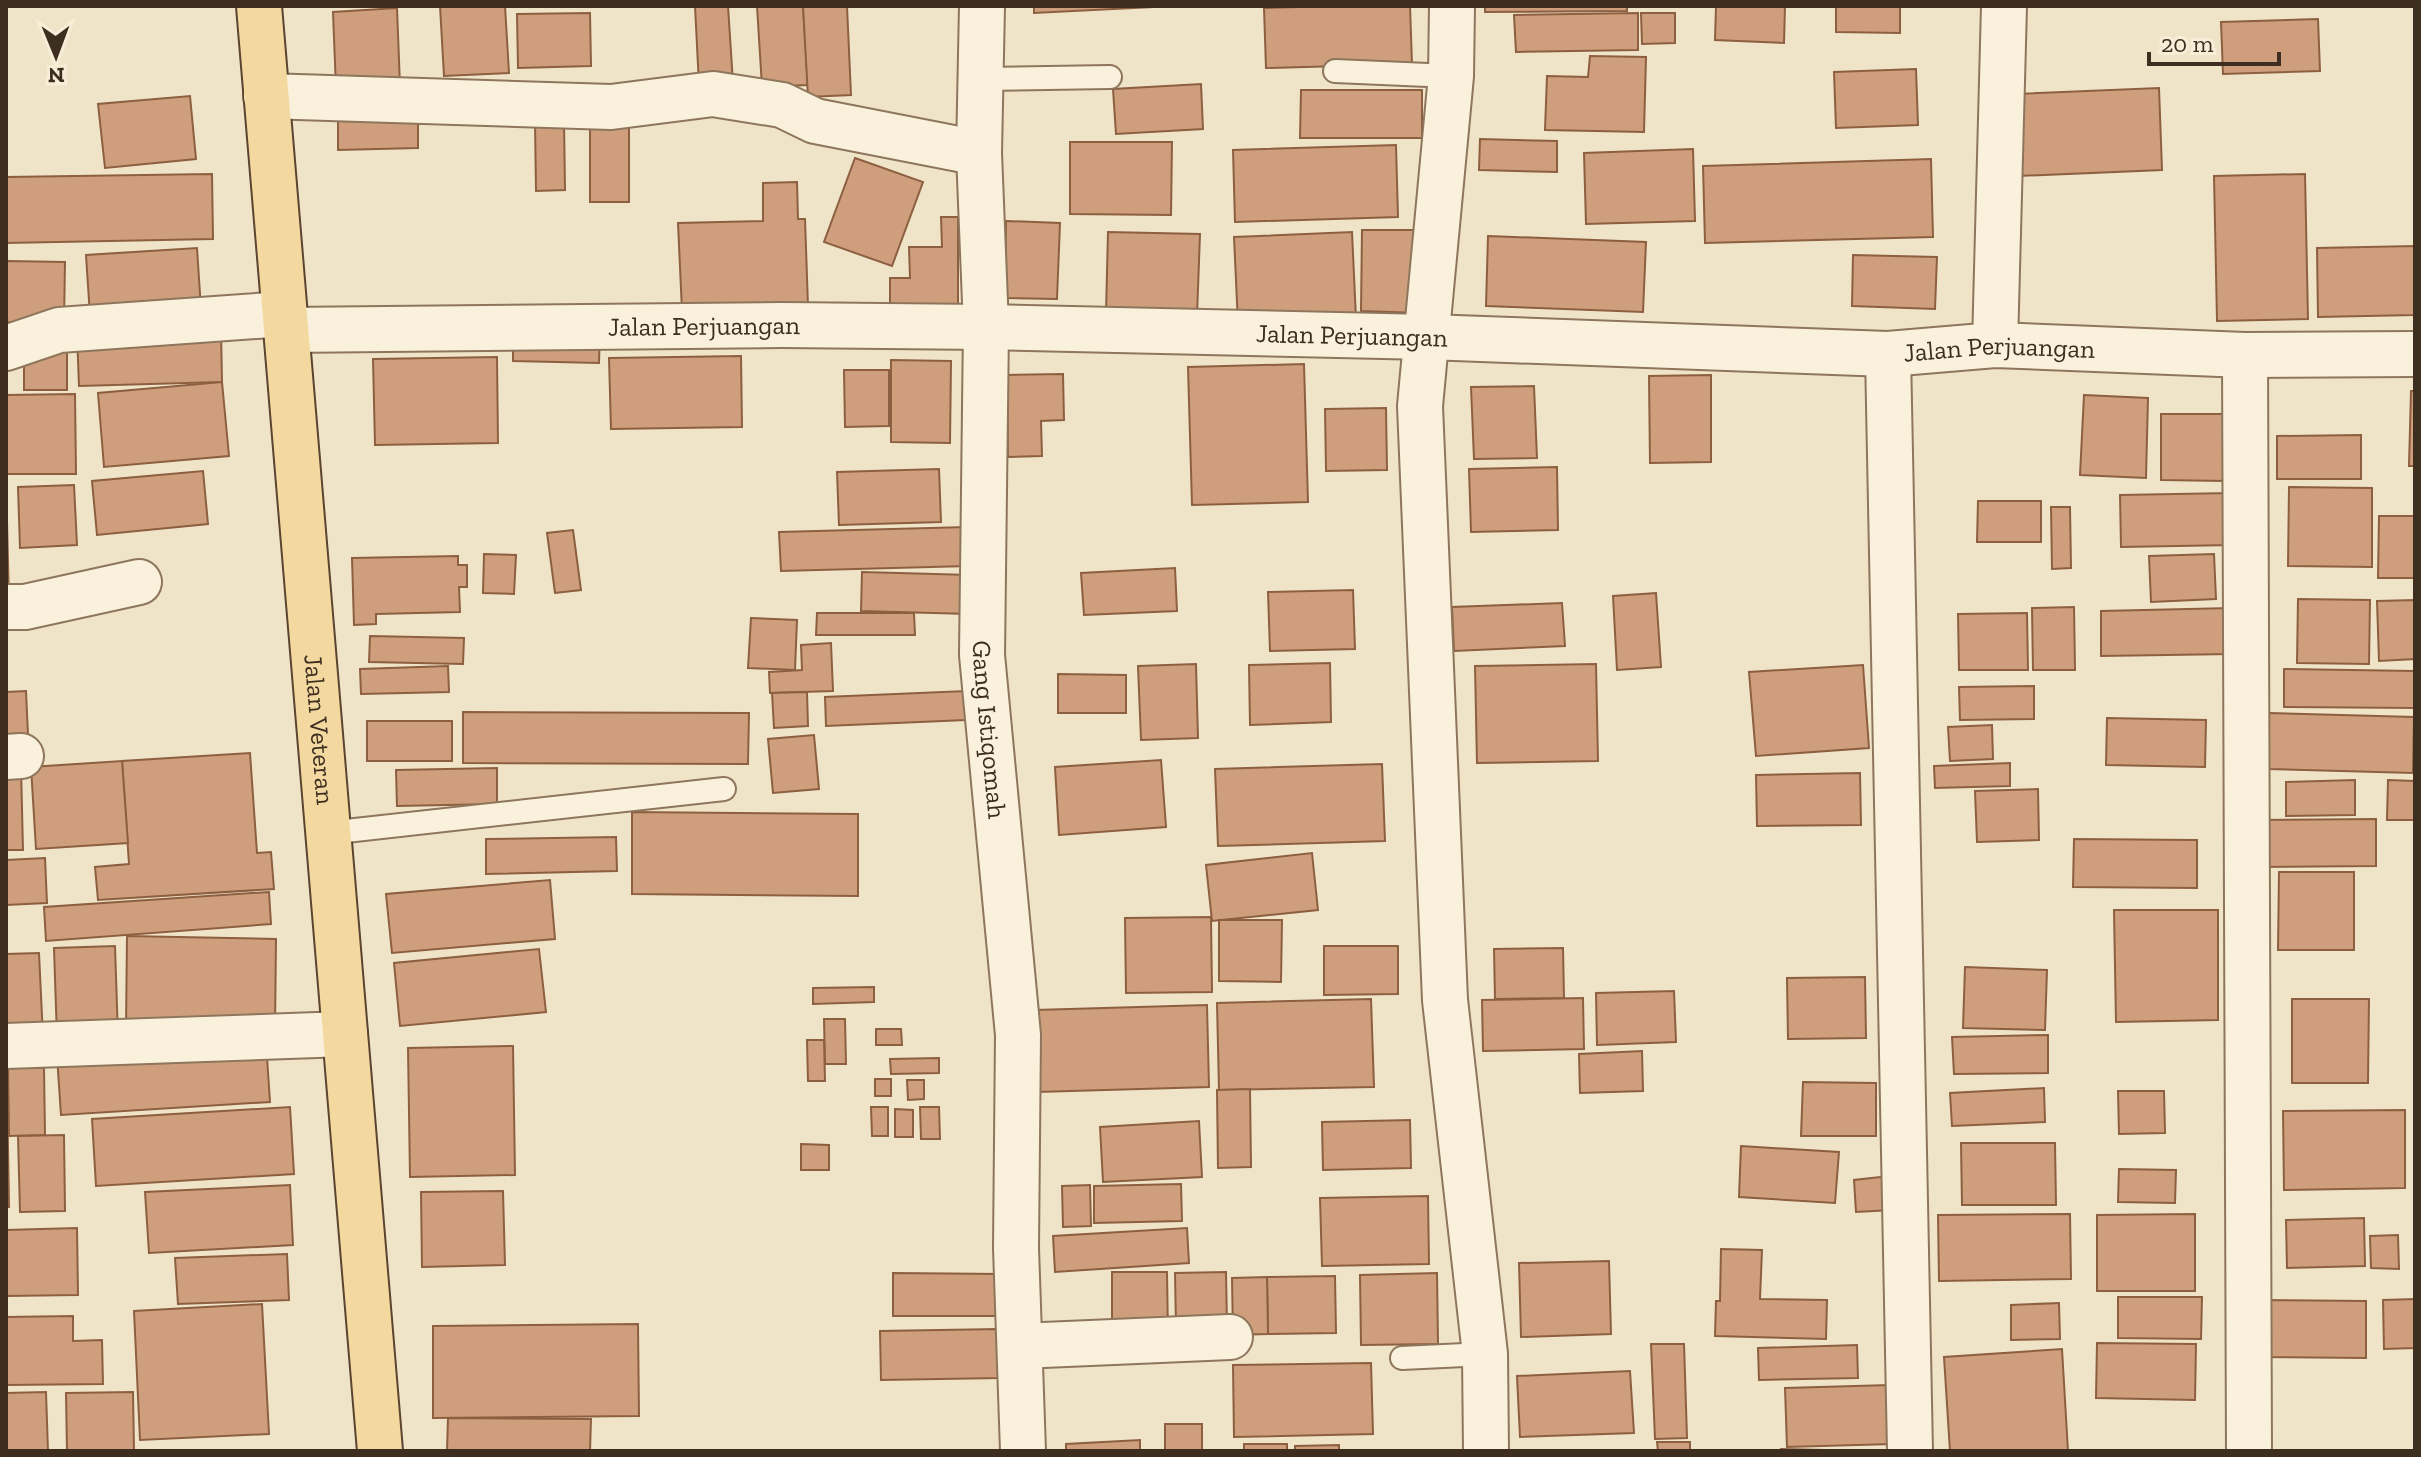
<svg xmlns="http://www.w3.org/2000/svg" width="2421" height="1457" font-family="'Zilla Slab',serif">
	<style>
		.building { fill: #cf9f7d; stroke: #8d5f41; stroke-width: 2 }
		.lines { fill: none; stroke-linecap: round; stroke-linejoin: round }
		.service-casing { stroke: #8d765c; stroke-width: 26 }
		.minor-casing { stroke: #8d765c; stroke-width: 48 }
		.primary-casing { stroke: #5b4430; stroke-width: 48 }
		.service { stroke: #faf1dc; stroke-width: 22 }
		.minor { stroke: #faf1dc; stroke-width: 44 }
		.primary { stroke: #f3d9a0; stroke-width: 44 }
		.labels { text-anchor: middle; dominant-baseline: central; stroke-width: 7; stroke-linejoin: round; paint-order: stroke }
		.street-label { font-size: 26px; fill: #3d2e20; stroke: #f7eed8 }
	</style>
	<rect width="100%" height="100%" fill="#f0e4c8"/>
	<g class="building">
		<polygon points="440,6 505,6 509,73 444,76"/>
		<polygon points="695,6 728,6 733,83 699,85"/>
		<polygon points="757,6 803,6 808,85 762,87"/>
		<polygon points="803,6 847,6 851,95 808,97"/>
		<polygon points="1034,6 1174,6 1034,13"/>
		<polygon points="1337,6 1410,6 1412,64 1266,68 1264,8"/>
		<polygon points="1485,6 1627,6 1627,11 1485,12"/>
		<polygon points="1716,6 1785,6 1784,43 1715,40"/>
		<polygon points="1836,6 1900,6 1900,33 1836,32"/>
		<polygon points="397,8 400,86 336,89 333,12"/>
		<polygon points="590,13 591,66 518,68 517,14"/>
		<polygon points="1638,13 1638,50 1516,52 1514,15"/>
		<polygon points="1641,13 1675,13 1675,43 1642,44"/>
		<polygon points="2318,19 2320,71 2223,74 2221,22"/>
		<polygon points="1590,56 1646,57 1644,132 1545,130 1547,76 1588,77"/>
		<polygon points="1916,69 1918,125 1836,128 1834,72"/>
		<polygon points="1201,84 1203,129 1116,134 1113,89"/>
		<polygon points="2159,88 2162,170 2018,176 2014,94"/>
		<polygon points="1301,90 1422,90 1422,138 1300,138"/>
		<polygon points="190,96 196,159 105,168 98,104"/>
		<polygon points="418,114 418,148 338,150 338,116"/>
		<rect x="590" y="119" width="39" height="83"/>
		<polygon points="564,121 565,190 536,191 535,122"/>
		<polygon points="1480,139 1557,141 1557,172 1479,170"/>
		<polygon points="1070,142 1172,142 1171,215 1070,214"/>
		<polygon points="1396,145 1398,217 1235,222 1233,150"/>
		<polygon points="1693,149 1695,221 1586,224 1584,153"/>
		<polygon points="855,158 923,182 892,266 824,242"/>
		<polygon points="1931,159 1933,237 1705,243 1703,166"/>
		<polygon points="212,174 213,239 6,243 6,177"/>
		<polygon points="2305,174 2308,319 2217,321 2214,176"/>
		<polygon points="797,182 798,219 805,219 808,306 682,311 678,223 763,221 763,183"/>
		<polygon points="941,217 958,217 958,311 890,311 890,278 910,278 909,247 942,247"/>
		<polygon points="1006,221 1060,223 1057,299 1005,298"/>
		<polygon points="1362,230 1420,230 1419,313 1361,311"/>
		<polygon points="1108,232 1200,234 1197,316 1106,314"/>
		<polygon points="1352,232 1356,319 1238,324 1234,237"/>
		<polygon points="1488,236 1646,242 1643,312 1486,306"/>
		<polygon points="2415,246 2415,315 2318,317 2317,248"/>
		<polygon points="197,248 201,309 90,316 86,255"/>
		<polygon points="1853,255 1937,257 1935,309 1852,306"/>
		<polygon points="7,261 65,262 64,323 6,322"/>
		<polygon points="513,328 600,330 599,363 513,361"/>
		<polygon points="221,331 222,382 79,386 77,335"/>
		<rect x="24" y="344" width="43" height="46"/>
		<polygon points="741,356 742,427 611,429 609,358"/>
		<polygon points="497,357 498,443 375,445 373,359"/>
		<polygon points="891,360 951,361 950,443 891,442"/>
		<polygon points="1304,364 1308,502 1192,505 1188,367"/>
		<polygon points="844,370 889,370 889,426 845,427"/>
		<polygon points="1063,374 1064,420 1041,421 1042,456 1008,457 1007,375"/>
		<polygon points="1711,375 1711,462 1650,463 1649,376"/>
		<polygon points="222,382 229,456 104,467 98,393"/>
		<polygon points="1534,386 1537,458 1474,459 1471,387"/>
		<polygon points="2411,391 2415,391 2415,466 2409,466"/>
		<polygon points="75,394 76,474 6,474 6,395"/>
		<polygon points="2084,395 2148,398 2146,478 2080,475"/>
		<polygon points="1386,408 1387,470 1326,471 1325,409"/>
		<polygon points="2161,414 2225,414 2225,481 2161,480"/>
		<polygon points="2361,435 2361,479 2277,479 2277,436"/>
		<polygon points="1557,467 1558,530 1471,532 1469,469"/>
		<polygon points="939,469 941,522 839,525 837,472"/>
		<polygon points="203,471 208,524 97,535 92,481"/>
		<polygon points="74,485 77,545 20,548 18,487"/>
		<polygon points="2289,487 2372,488 2372,567 2288,566"/>
		<polygon points="2232,493 2233,545 2121,547 2120,495"/>
		<polygon points="1978,501 2041,501 2041,542 1977,542"/>
		<polygon points="2051,507 2070,507 2071,568 2052,569"/>
		<polygon points="2379,516 2415,516 2415,578 2378,578"/>
		<polygon points="7,521 9,601 6,601 6,521"/>
		<polygon points="967,527 968,566 781,571 779,532"/>
		<polygon points="573,530 581,590 555,593 547,533"/>
		<polygon points="484,554 516,555 514,594 483,593"/>
		<polygon points="2214,554 2216,599 2151,602 2149,556"/>
		<polygon points="458,556 458,565 467,565 467,587 459,587 460,612 376,614 376,624 354,625 352,558"/>
		<polygon points="1175,568 1177,611 1084,615 1081,573"/>
		<polygon points="862,572 970,575 969,614 861,611"/>
		<polygon points="1353,590 1355,649 1270,651 1268,592"/>
		<polygon points="1656,593 1661,667 1617,670 1613,596"/>
		<polygon points="2298,599 2370,600 2369,664 2297,663"/>
		<polygon points="2415,600 2415,659 2379,661 2377,601"/>
		<polygon points="1562,603 1565,646 1454,651 1452,607"/>
		<polygon points="2074,607 2075,670 2033,670 2032,608"/>
		<polygon points="2231,608 2232,654 2101,656 2101,611"/>
		<polygon points="817,613 914,613 915,635 816,635"/>
		<polygon points="2027,613 2028,670 1959,670 1958,614"/>
		<polygon points="751,618 797,620 795,670 748,668"/>
		<polygon points="370,636 464,638 463,664 369,662"/>
		<polygon points="831,643 833,691 770,693 769,672 802,670 801,645"/>
		<polygon points="1330,663 1331,722 1250,725 1249,665"/>
		<polygon points="1196,664 1198,738 1141,740 1138,666"/>
		<polygon points="1596,664 1598,761 1477,763 1475,666"/>
		<polygon points="1863,665 1869,748 1756,756 1749,672"/>
		<polygon points="448,666 449,692 361,694 360,669"/>
		<polygon points="2284,669 2415,671 2415,708 2284,707"/>
		<polygon points="1058,674 1126,675 1126,713 1058,713"/>
		<polygon points="2034,686 2034,719 1960,720 1959,687"/>
		<polygon points="26,691 28,735 6,735 6,692"/>
		<polygon points="966,691 966,720 826,726 825,697"/>
		<polygon points="807,692 808,726 774,728 772,693"/>
		<polygon points="463,712 749,713 748,764 463,763"/>
		<polygon points="2269,713 2414,717 2413,773 2268,769"/>
		<polygon points="2107,718 2206,720 2205,767 2106,765"/>
		<rect x="367" y="721" width="85" height="40"/>
		<polygon points="1992,725 1993,759 1950,761 1948,727"/>
		<polygon points="814,735 819,789 773,793 768,739"/>
		<polygon points="250,753 257,853 271,852 274,889 98,900 95,867 129,864 122,761"/>
		<polygon points="1161,760 1166,827 1059,835 1055,767"/>
		<polygon points="122,761 128,843 36,849 31,767"/>
		<polygon points="2010,763 2010,786 1935,788 1934,766"/>
		<polygon points="1382,764 1385,841 1218,846 1215,769"/>
		<polygon points="21,767 23,850 6,850 6,768"/>
		<polygon points="497,768 497,804 397,806 396,770"/>
		<polygon points="1860,773 1861,825 1757,826 1756,775"/>
		<polygon points="2355,780 2355,815 2286,816 2286,782"/>
		<polygon points="2388,780 2415,781 2415,820 2387,820"/>
		<polygon points="2038,789 2039,840 1977,842 1975,791"/>
		<polygon points="632,812 858,814 858,896 632,894"/>
		<polygon points="2376,819 2376,866 2253,867 2253,820"/>
		<polygon points="616,837 617,871 486,874 486,839"/>
		<polygon points="2074,839 2197,840 2197,888 2073,887"/>
		<polygon points="1312,853 1318,910 1212,921 1206,865"/>
		<polygon points="45,858 47,903 6,905 6,860"/>
		<polygon points="2279,872 2354,872 2354,950 2278,950"/>
		<polygon points="550,880 555,939 392,953 386,894"/>
		<polygon points="269,892 271,924 46,941 44,907"/>
		<polygon points="2114,910 2218,910 2218,1020 2116,1022"/>
		<polygon points="1211,917 1212,992 1126,993 1125,918"/>
		<polygon points="1219,920 1282,920 1281,982 1219,981"/>
		<polygon points="127,936 276,939 275,1029 126,1028"/>
		<polygon points="115,946 118,1036 57,1038 54,948"/>
		<polygon points="1324,946 1398,946 1398,994 1324,995"/>
		<polygon points="1563,948 1564,998 1495,999 1494,949"/>
		<polygon points="539,949 546,1012 400,1026 394,963"/>
		<polygon points="39,953 43,1037 6,1039 6,954"/>
		<polygon points="1965,967 2047,970 2045,1030 1963,1028"/>
		<polygon points="1865,977 1866,1038 1788,1039 1787,978"/>
		<polygon points="874,987 874,1002 813,1004 813,988"/>
		<polygon points="1674,991 1676,1042 1597,1045 1596,993"/>
		<polygon points="1583,998 1584,1049 1483,1051 1482,1000"/>
		<polygon points="1371,999 1374,1087 1219,1090 1217,1003"/>
		<polygon points="2292,999 2369,999 2368,1083 2292,1083"/>
		<polygon points="1207,1005 1209,1087 1037,1092 1035,1010"/>
		<polygon points="824,1019 845,1019 846,1064 825,1064"/>
		<polygon points="876,1029 901,1029 902,1045 876,1045"/>
		<polygon points="2048,1035 2048,1073 1954,1074 1952,1037"/>
		<polygon points="807,1040 824,1040 825,1081 808,1081"/>
		<polygon points="266,1042 270,1102 61,1115 57,1056"/>
		<polygon points="513,1046 515,1175 410,1177 408,1048"/>
		<polygon points="1642,1051 1643,1091 1580,1093 1579,1054"/>
		<polygon points="939,1058 939,1073 891,1074 890,1059"/>
		<polygon points="8,1068 44,1068 45,1135 9,1136"/>
		<rect x="875" y="1079" width="16" height="17"/>
		<polygon points="907,1080 924,1080 924,1099 908,1100"/>
		<polygon points="1803,1082 1876,1083 1876,1136 1801,1136"/>
		<polygon points="2044,1088 2045,1122 1952,1126 1950,1093"/>
		<polygon points="1250,1089 1251,1167 1218,1168 1217,1090"/>
		<polygon points="2118,1091 2164,1091 2165,1133 2119,1134"/>
		<polygon points="6,1094 7,1094 8,1146 6,1146"/>
		<polygon points="290,1107 294,1174 96,1186 92,1119"/>
		<polygon points="871,1107 888,1107 888,1136 872,1136"/>
		<polygon points="920,1107 939,1107 940,1139 921,1139"/>
		<polygon points="895,1109 913,1110 913,1137 895,1137"/>
		<polygon points="2405,1110 2405,1188 2284,1190 2283,1111"/>
		<polygon points="1410,1120 1411,1168 1323,1170 1322,1122"/>
		<polygon points="1199,1121 1202,1177 1103,1182 1100,1127"/>
		<polygon points="64,1135 65,1211 20,1212 18,1136"/>
		<polygon points="1961,1143 2055,1143 2056,1205 1962,1205"/>
		<polygon points="801,1144 829,1145 829,1170 801,1170"/>
		<polygon points="6,1146 8,1146 9,1207 6,1207"/>
		<polygon points="1741,1146 1839,1152 1835,1203 1739,1197"/>
		<polygon points="2119,1169 2176,1170 2175,1203 2118,1202"/>
		<polygon points="1889,1176 1892,1210 1856,1212 1854,1180"/>
		<polygon points="1181,1184 1182,1221 1094,1223 1094,1186"/>
		<polygon points="290,1185 293,1245 149,1253 145,1192"/>
		<polygon points="1090,1185 1091,1226 1063,1227 1062,1186"/>
		<polygon points="503,1191 505,1265 422,1267 421,1192"/>
		<polygon points="1428,1196 1429,1264 1322,1266 1320,1198"/>
		<polygon points="2070,1214 2071,1279 1939,1281 1938,1215"/>
		<polygon points="2195,1214 2195,1291 2097,1291 2097,1215"/>
		<polygon points="2364,1218 2365,1266 2287,1268 2286,1220"/>
		<polygon points="77,1228 78,1295 6,1296 6,1230"/>
		<polygon points="1187,1228 1189,1263 1055,1272 1053,1236"/>
		<polygon points="2398,1235 2399,1269 2371,1268 2370,1236"/>
		<polygon points="1721,1249 1762,1250 1760,1299 1827,1300 1826,1339 1715,1336 1716,1301 1720,1301"/>
		<polygon points="287,1254 289,1300 178,1304 175,1258"/>
		<polygon points="1609,1261 1611,1334 1521,1337 1519,1263"/>
		<polygon points="1112,1272 1167,1272 1168,1336 1112,1336"/>
		<polygon points="1226,1272 1227,1327 1176,1328 1175,1273"/>
		<polygon points="893,1273 1001,1274 1001,1316 893,1316"/>
		<polygon points="1437,1273 1438,1344 1361,1345 1360,1275"/>
		<polygon points="1335,1276 1336,1333 1268,1334 1267,1277"/>
		<polygon points="1267,1277 1268,1334 1233,1335 1232,1278"/>
		<polygon points="2118,1297 2202,1297 2201,1339 2118,1338"/>
		<polygon points="2415,1299 2415,1348 2384,1349 2383,1300"/>
		<polygon points="2259,1300 2366,1301 2366,1358 2258,1357"/>
		<polygon points="2059,1303 2060,1339 2011,1340 2011,1305"/>
		<polygon points="262,1304 269,1434 140,1440 134,1311"/>
		<polygon points="73,1316 73,1341 102,1340 103,1384 6,1385 6,1317"/>
		<polygon points="638,1324 639,1416 433,1418 433,1326"/>
		<polygon points="999,1329 1000,1378 881,1380 880,1331"/>
		<polygon points="2097,1343 2196,1344 2195,1400 2096,1398"/>
		<polygon points="1651,1344 1684,1344 1687,1438 1655,1439"/>
		<polygon points="1857,1345 1858,1378 1759,1380 1758,1348"/>
		<polygon points="2062,1349 2068,1451 1950,1451 1944,1357"/>
		<polygon points="1371,1363 1373,1434 1234,1437 1233,1365"/>
		<polygon points="1630,1371 1634,1433 1520,1437 1517,1376"/>
		<polygon points="1890,1385 1892,1444 1787,1447 1785,1388"/>
		<polygon points="46,1392 48,1451 6,1451 6,1393"/>
		<polygon points="133,1392 134,1451 67,1451 66,1393"/>
		<polygon points="448,1418 591,1419 590,1451 447,1451"/>
		<rect x="1165" y="1424" width="37" height="27"/>
		<polygon points="1140,1440 1140,1451 1066,1451 1066,1444"/>
		<polygon points="1657,1442 1690,1442 1690,1451 1658,1451"/>
		<rect x="1244" y="1444" width="43" height="7"/>
		<polygon points="1339,1445 1339,1451 1295,1451 1295,1446"/>
		<polygon points="1781,1449 1870,1451 1781,1451"/>
	</g>
	<g class="lines">
		<defs>
			<g id="service">
				<polyline points="1335,71 1451,76"/>
				<polyline points="981,79 1110,77"/>
				<polyline points="328,833 724,789"/>
				<polyline points="1402,1358 1485,1354"/>
			</g>
			<g id="minor">
				<path id="s1" d="M982,6L979,153L986,327L982,655L1018,1035L1016,1248L1023,1451"/>
				<polyline points="1452,6 1451,76 1420,406 1445,1000 1485,1354 1486,1451"/>
				<polyline points="266,96 611,107 713,94 782,105 815,121 979,153"/>
				<path id="s2" d="M286,330L782,325L986,327L1428,337L1888,354L1995,345L2245,355L2415,354"/>
				<polyline points="1995,345 2004,6"/>
				<polyline points="6,348 59,330 284,314"/>
				<polyline points="1888,354 1910,1451"/>
				<polyline points="2245,355 2249,1451"/>
				<polyline points="6,607 25,607 139,582"/>
				<polyline points="6,757 21,756"/>
				<polyline points="6,1046 345,1034"/>
				<polyline points="1020,1346 1230,1337"/>
			</g>
			<g id="primary">
				<path id="s3" d="M259,6L380,1451"/>
			</g>
		</defs>
		<use href="#service" class="service-casing"/>
		<use href="#minor" class="minor-casing"/>
		<use href="#primary" class="primary-casing"/>
		<use href="#service" class="service"/>
		<use href="#minor" class="minor"/>
		<use href="#primary" class="primary"/>
	</g>
	<g class="labels">
		<g class="street-label">
			<text stroke="none"><textPath href="#s2" startOffset="418">Jalan Perjuangan</textPath></text>
			<text stroke="none"><textPath href="#s2" startOffset="1066">Jalan Perjuangan</textPath></text>
			<text stroke="none"><textPath href="#s2" startOffset="1714">Jalan Perjuangan</textPath></text>
			<text stroke="none"><textPath href="#s3" startOffset="726">Jalan Veteran</textPath></text>
			<text stroke="none"><textPath href="#s1" startOffset="724">Gang Istiqomah</textPath></text>
		</g>
	</g>
	<rect width="2421" height="1457" fill="none" stroke="#3d2e20" stroke-width="16"/>
	<g transform="translate(56 56) rotate(179)" stroke="#f7eed8" stroke-width="6" paint-order="stroke">
	<path d="M0-6L14 30L0 20L-14 30Z" fill="#3d2e20"/>
	<text y="-12" font-size="22" font-weight="bold" text-anchor="middle" fill="#3d2e20">N</text>
	</g>
	<path d="M2149 52v12h130v-12" fill="none" stroke="#3d2e20" stroke-width="4"/>
	<text x="2161" y="52" font-size="24" fill="#3d2e20" stroke="#f7eed8" stroke-width="6" paint-order="stroke">20 m</text>
</svg>
